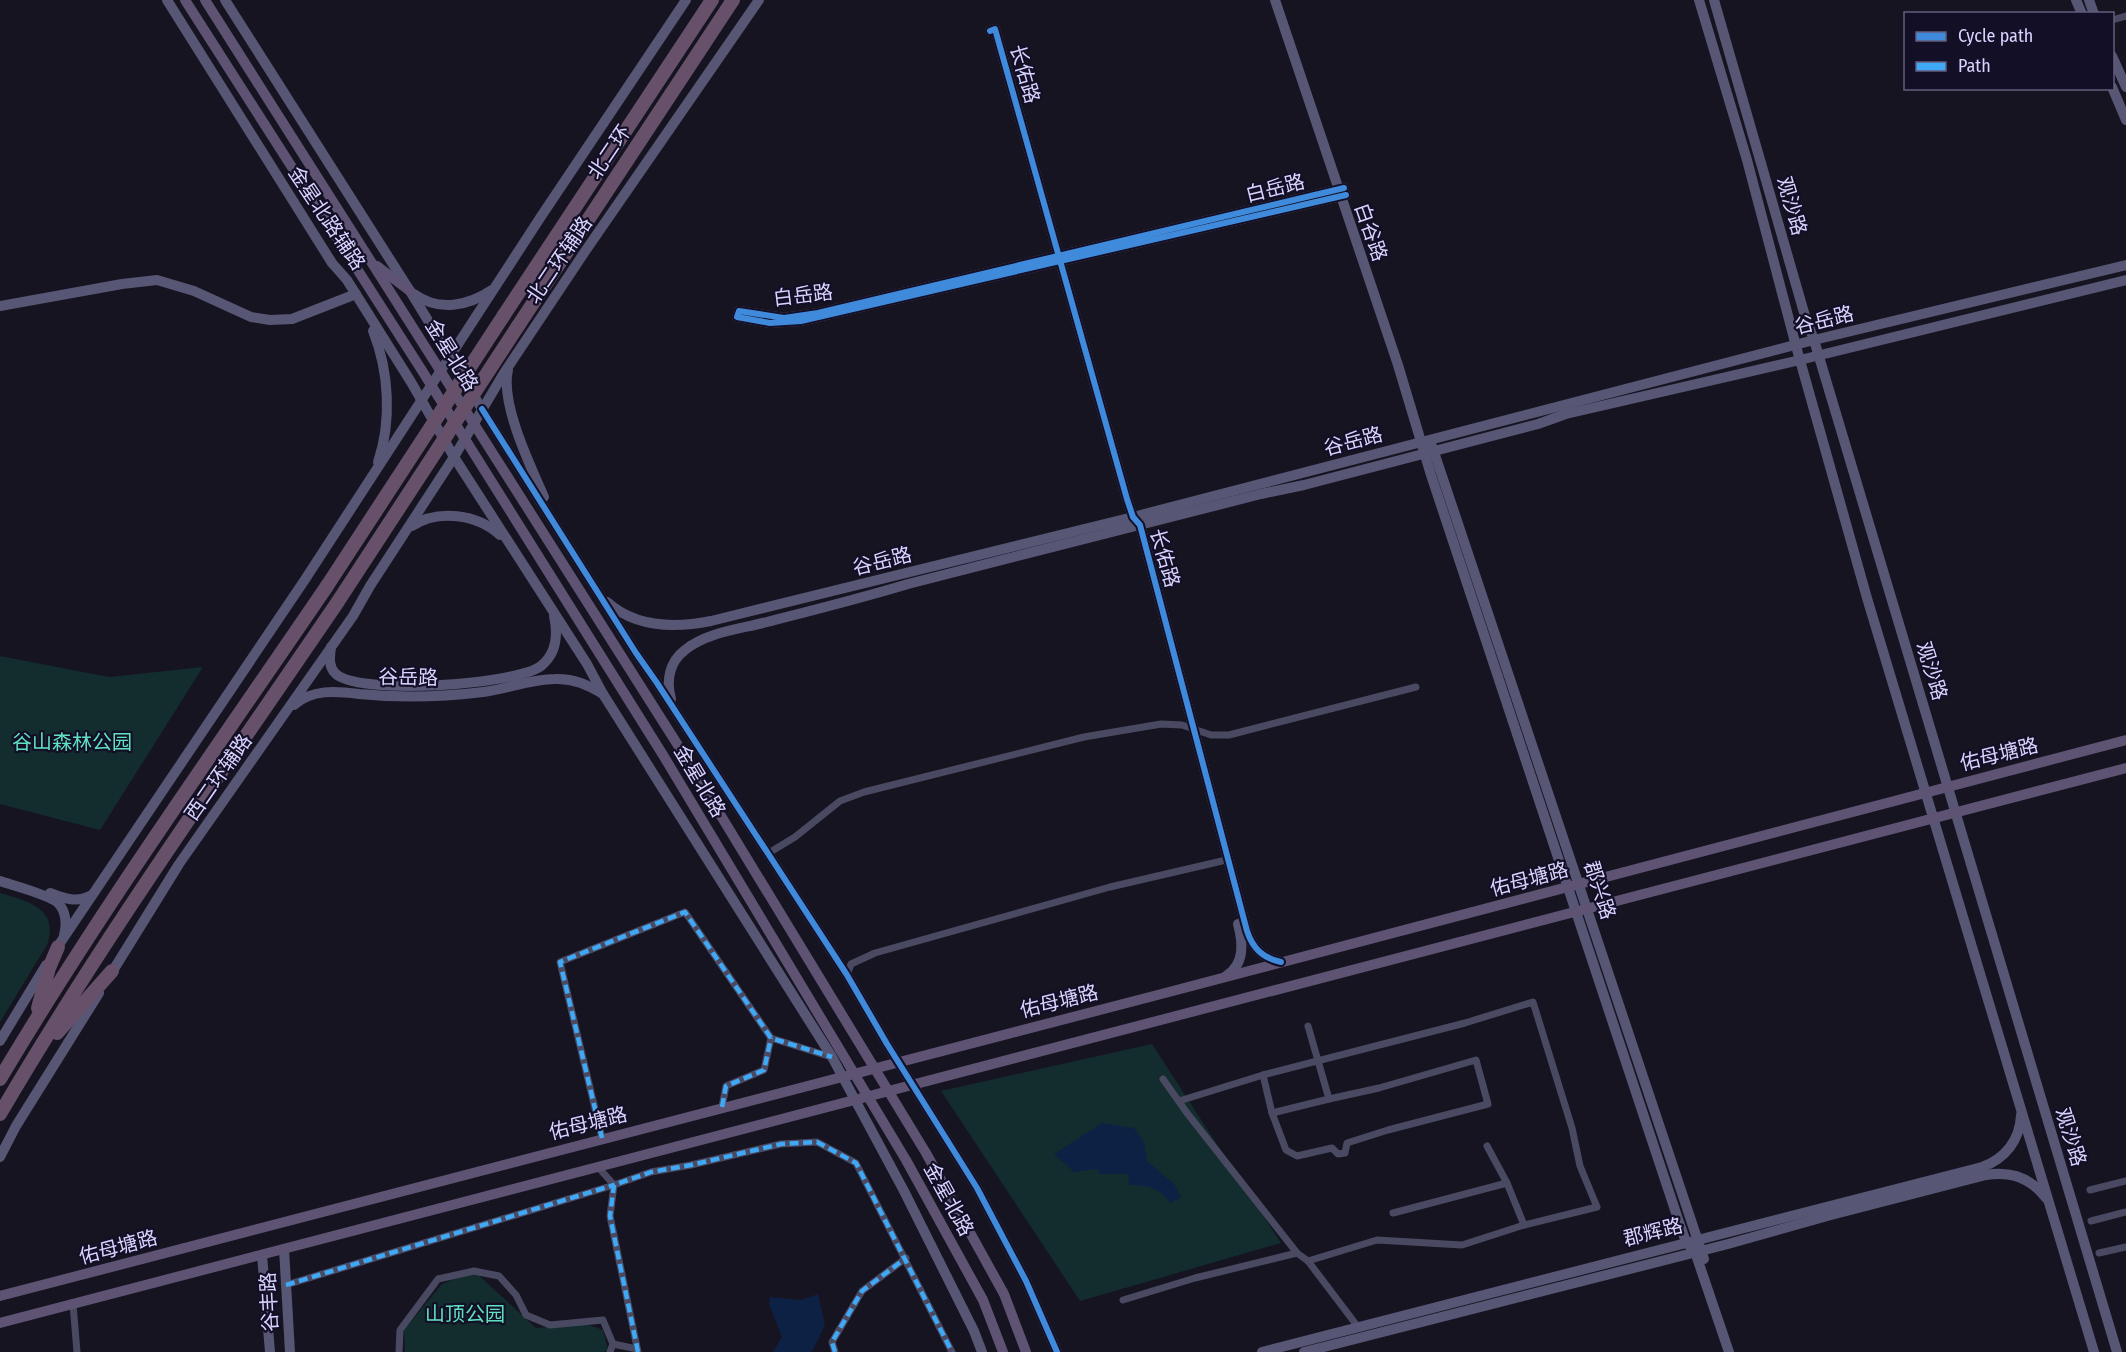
<svg xmlns="http://www.w3.org/2000/svg" width="2126" height="1352" font-family="'Fira Sans Condensed','Noto Sans SC',sans-serif">
	<style>
		.green { fill: #132c2d }
		.water { fill: #0d2144 }
		.lines { fill: none; stroke-linecap: round; stroke-linejoin: round }
		.street { stroke: #4a4962; stroke-width: 7 }
		.secondary { stroke: #575674; stroke-width: 10 }
		.primary { stroke: #5e5373; stroke-width: 10 }
		.highway { stroke: #67516a; stroke-width: 14 }
		.highway-bridge { stroke: #67516a; stroke-width: 14 }
		.quiet { stroke: #3fa9f5; stroke-width: 4.5; stroke-dasharray: 9 4.5; stroke-linecap: butt }
		.cycleway-casing { stroke: #130f26; stroke-width: 10 }
		.cycleway { stroke: #408adc; stroke-width: 6 }
		.labels { text-anchor: middle; dominant-baseline: central; stroke-width: 4.5; stroke-linejoin: round; paint-order: stroke }
		.street-label { font-size: 20px; fill: #d9d4ff; stroke: #130f26 }
		.park-label { font-size: 20px; fill: #5fe0c0; stroke: #130f26 }
	</style>
	<rect width="100%" height="100%" fill="#161421"/>
	<g class="green">
		<polygon points="0,656 109,677 203,667 100,830 0,804"/>
		<path d="M0,893C27,901 60,908 47,945L0,1022Z"/>
		<polygon points="1152,1044 1281,1243 1080,1301 941,1091"/>
		<polygon points="474,1271 536,1328 587,1324 603,1330 608,1350 602,1352 405,1352 404,1330 442,1284"/>
	</g>
	<g class="water">
		<path d="M1102,1123L1134,1128L1144,1142L1147,1161L1174,1184L1181,1197L1170,1203C1159,1186 1147,1186 1129,1185L1128,1174H1100L1097,1169L1074,1172L1054,1154Z"/>
		<polygon points="818,1294 825,1325 813,1350 810,1352 773,1352 782,1337 769,1304 770,1297 801,1300"/>
	</g>
	<g class="lines">
		<g class="street">
			<polyline points="2112,20 2126,16"/>
			<polyline points="767,854 795,837 840,801 864,792 1084,737 1161,724 1182,725 1211,735 1229,735 1416,687"/>
			<polyline points="847,975 851,964 875,953 1110,887 1222,861"/>
			<polyline points="1263,1075 1272,1113 1286,1150 1297,1156 1332,1148 1338,1154 1345,1153 1347,1143 1388,1130 1488,1104 1476,1060 1379,1088 1329,1099 1308,1026"/>
			<polyline points="1163,1079 1187,1113 1297,1253 1308,1261 1358,1327"/>
			<polyline points="1179,1101 1263,1075 1465,1023 1533,1002 1572,1128 1580,1166 1597,1207 1524,1225 1462,1245 1377,1240 1308,1261"/>
			<polyline points="722,1107 726,1086 764,1070 771,1038"/>
			<polyline points="1272,1113 1329,1099"/>
			<polyline points="602,1138 560,962 685,912 771,1038 831,1057"/>
			<polyline points="1507,1183 1524,1225"/>
			<polyline points="2090,1190 2126,1181"/>
			<polyline points="1393,1213 1507,1183 1487,1146"/>
			<polyline points="2091,1221 2126,1212"/>
			<polyline points="2099,1253 2126,1247"/>
			<polyline points="286,1285 614,1185 598,1167"/>
			<polyline points="1123,1300 1195,1278 1297,1253"/>
			<polyline points="73,1304 77,1352"/>
			<polyline points="613,1344 637,1349"/>
			<polyline points="399,1352 400,1330 438,1279 474,1271 499,1276 516,1295 526,1315 550,1325 603,1320 613,1344 610,1352"/>
			<polyline points="638,1352 610,1216 614,1185 651,1172 691,1165 781,1144 817,1142 856,1163 952,1352"/>
			<polyline points="835,1352 832,1342 862,1291 906,1258"/>
		</g>
		<g class="secondary">
			<polyline points="167,0 332,263 347,280 411,382 454,457 587,664 603,694 832,1057 904,1191 974,1331 982,1352"/>
			<polyline points="225,0 410,291 482,409 636,653 657,683 847,975 887,1044 977,1188 1026,1281 1057,1352"/>
			<polyline points="1275,0 1398,365 1431,475 1679,1222 1686,1242 1695,1252 1729,1352"/>
			<polyline points="1699,0 1747,160 1796,346 1867,598 2094,1352"/>
			<polyline points="1714,0 1805,316 1814,340 2117,1352"/>
			<polyline points="2076,0 2082,14"/>
			<polyline points="2089,0 2094,14"/>
			<path d="M990,31L995,29L1127,499L1133,517L1140,525L1247,931C1253,949 1263,958 1281,962"/>
			<polyline points="2112,56 2126,87"/>
			<polyline points="2112,87 2126,120"/>
			<polyline points="1344,188 818,313 784,318 739,311 737,317 770,323 801,321 1346,195"/>
			<path d="M414,294C439,312 468,306 492,290"/>
			<polyline points="0,306 122,284 157,280 194,291 251,317 270,320 292,319 356,294"/>
			<path d="M373,331C389,371 392,421 378,462"/>
			<path d="M508,370C500,403 530,465 544,497"/>
			<polyline points="1432,446 1704,1259"/>
			<path d="M412,526C438,509 477,514 500,535"/>
			<path d="M607,602C636,628 676,628 711,621L1133,517L1814,340L2126,265"/>
			<path d="M331,647C330,656 328,666 335,673C355,696 516,685 541,666C557,653 558,634 554,616"/>
			<path d="M671,699C666,681 669,662 685,650C707,632 741,629 767,622C814,610 862,598 908,584L1261,494L1304,485L1538,424L1566,414L1800,360L2126,280"/>
			<path d="M294,705C312,689 336,691 359,694C400,698 442,697 483,692C507,689 531,679 555,679C573,678 588,685 603,694"/>
			<path d="M0,881C12,885 50,895 58,903C66,911 67,924 64,935"/>
			<path d="M50,893C65,899 77,903 92,895"/>
			<polyline points="54,952 306,578 540,218 686,0"/>
			<path d="M1226,976C1245,964 1243,943 1238,924"/>
			<polyline points="109,977 179,864 353,616 370,586 454,457 504,373 586,250 759,0"/>
			<polyline points="0,1041 46,965"/>
			<polyline points="0,1157 16,1126 99,993"/>
			<polyline points="284,1249 290,1352"/>
			<polyline points="262,1255 270,1352"/>
			<path d="M1262,1352L1982,1167C2005,1159 2020,1140 2021,1115"/>
			<path d="M1304,1352L1728,1244L1831,1215L1986,1175C2010,1171 2031,1178 2046,1198"/>
		</g>
		<g class="primary">
			<polyline points="185,0 421,369 663,755 906,1160 983,1300 1003,1352"/>
			<polyline points="205,0 681,750 926,1153 1004,1294 1026,1352"/>
			<polyline points="377,266 410,291"/>
			<polyline points="0,1296 1169,992 2126,740"/>
			<polyline points="0,1323 2126,768"/>
		</g>
		<g class="highway">
			<polyline points="504,315 712,0"/>
			<polyline points="518,326 733,0"/>
			<polyline points="38,1008 49,968 58,947"/>
			<polyline points="57,1033 112,971"/>
			<path d="M0,1079C101,909 216,749 327,586"/>
			<path d="M0,1114C103,938 222,772 337,603"/>
		</g>
		<g class="highway-bridge">
			<polyline points="327,586 504,315"/>
			<polyline points="337,603 518,326"/>
		</g>
		<g class="quiet">
			<polyline points="722,1107 726,1086 764,1070 771,1038"/>
			<polyline points="602,1138 560,962 685,912 771,1038 832,1057"/>
			<polyline points="286,1285 614,1185"/>
			<polyline points="638,1352 610,1216 614,1185 651,1172 691,1165 781,1144 817,1142 856,1163 952,1352"/>
			<polyline points="835,1352 832,1342 862,1291 906,1258"/>
		</g>
		<defs>
			<g id="cycleway">
				<path d="M990,31L995,29L1127,499L1133,517L1140,525L1247,931C1253,949 1263,958 1281,962"/>
				<polyline points="1344,188 818,313 784,318 739,311 737,317 770,323 801,321 1346,195"/>
				<polyline points="482,409 636,653 657,683 847,975 887,1044 977,1188 1026,1281 1057,1352"/>
			</g>
		</defs>
		<use href="#cycleway" class="cycleway-casing"/>
		<use href="#cycleway" class="cycleway"/>
	</g>
	<g class="labels">
		<g class="street-label">
			<text transform="translate(1025 74) rotate(74)">长佑路</text>
			<text transform="translate(609 152) rotate(-56)">北二环</text>
			<text transform="translate(1275 188) rotate(-14)">白岳路</text>
			<text transform="translate(1792 206) rotate(74)">观沙路</text>
			<text transform="translate(327 218) rotate(56)">金星北路辅路</text>
			<text transform="translate(1371 232) rotate(71)">白谷路</text>
			<text transform="translate(559 260) rotate(-56)">北二环辅路</text>
			<text transform="translate(803 295) rotate(-7)">白岳路</text>
			<text transform="translate(1824 320) rotate(-14)">谷岳路</text>
			<text transform="translate(452 355) rotate(58)">金星北路</text>
			<text transform="translate(1353 441) rotate(-15)">谷岳路</text>
			<text transform="translate(1165 558) rotate(74)">长佑路</text>
			<text transform="translate(882 561) rotate(-14)">谷岳路</text>
			<text transform="translate(1932 671) rotate(73)">观沙路</text>
			<text transform="translate(408 677) rotate(1)">谷岳路</text>
			<text transform="translate(1999 754) rotate(-14)">佑母塘路</text>
			<text transform="translate(218 777) rotate(-55)">西二环辅路</text>
			<text transform="translate(700 781) rotate(59)">金星北路</text>
			<text transform="translate(1529 879) rotate(-15)">佑母塘路</text>
			<text transform="translate(1600 890) rotate(72)">郡兴路</text>
			<text transform="translate(1059 1001) rotate(-14)">佑母塘路</text>
			<text transform="translate(588 1123) rotate(-14)">佑母塘路</text>
			<text transform="translate(2071 1137) rotate(73)">观沙路</text>
			<text transform="translate(949 1199) rotate(61)">金星北路</text>
			<text transform="translate(1653 1232) rotate(-14)">郡辉路</text>
			<text transform="translate(118 1247) rotate(-15)">佑母塘路</text>
			<text transform="translate(269 1302) rotate(-93)">谷丰路</text>
		</g>
		<g class="park-label">
			<text x="72" y="742">谷山森林公园</text>
			<text x="465" y="1314">山顶公园</text>
		</g>
	</g>
	<rect x="1904" y="12" width="210" height="78" fill="#130f26" stroke="#625e7d" stroke-width="1.5"/>
	<rect x="1916" y="32" width="30" height="9" fill="#408adc" stroke="#625e7d" stroke-width="1.5"/>
	<text x="1958" y="42" font-size="18" fill="#d9d4ff">Cycle path</text>
	<rect x="1916" y="62" width="30" height="9" fill="#3fa9f5" stroke="#625e7d" stroke-width="1.5"/>
	<text x="1958" y="72" font-size="18" fill="#d9d4ff">Path</text>
</svg>
